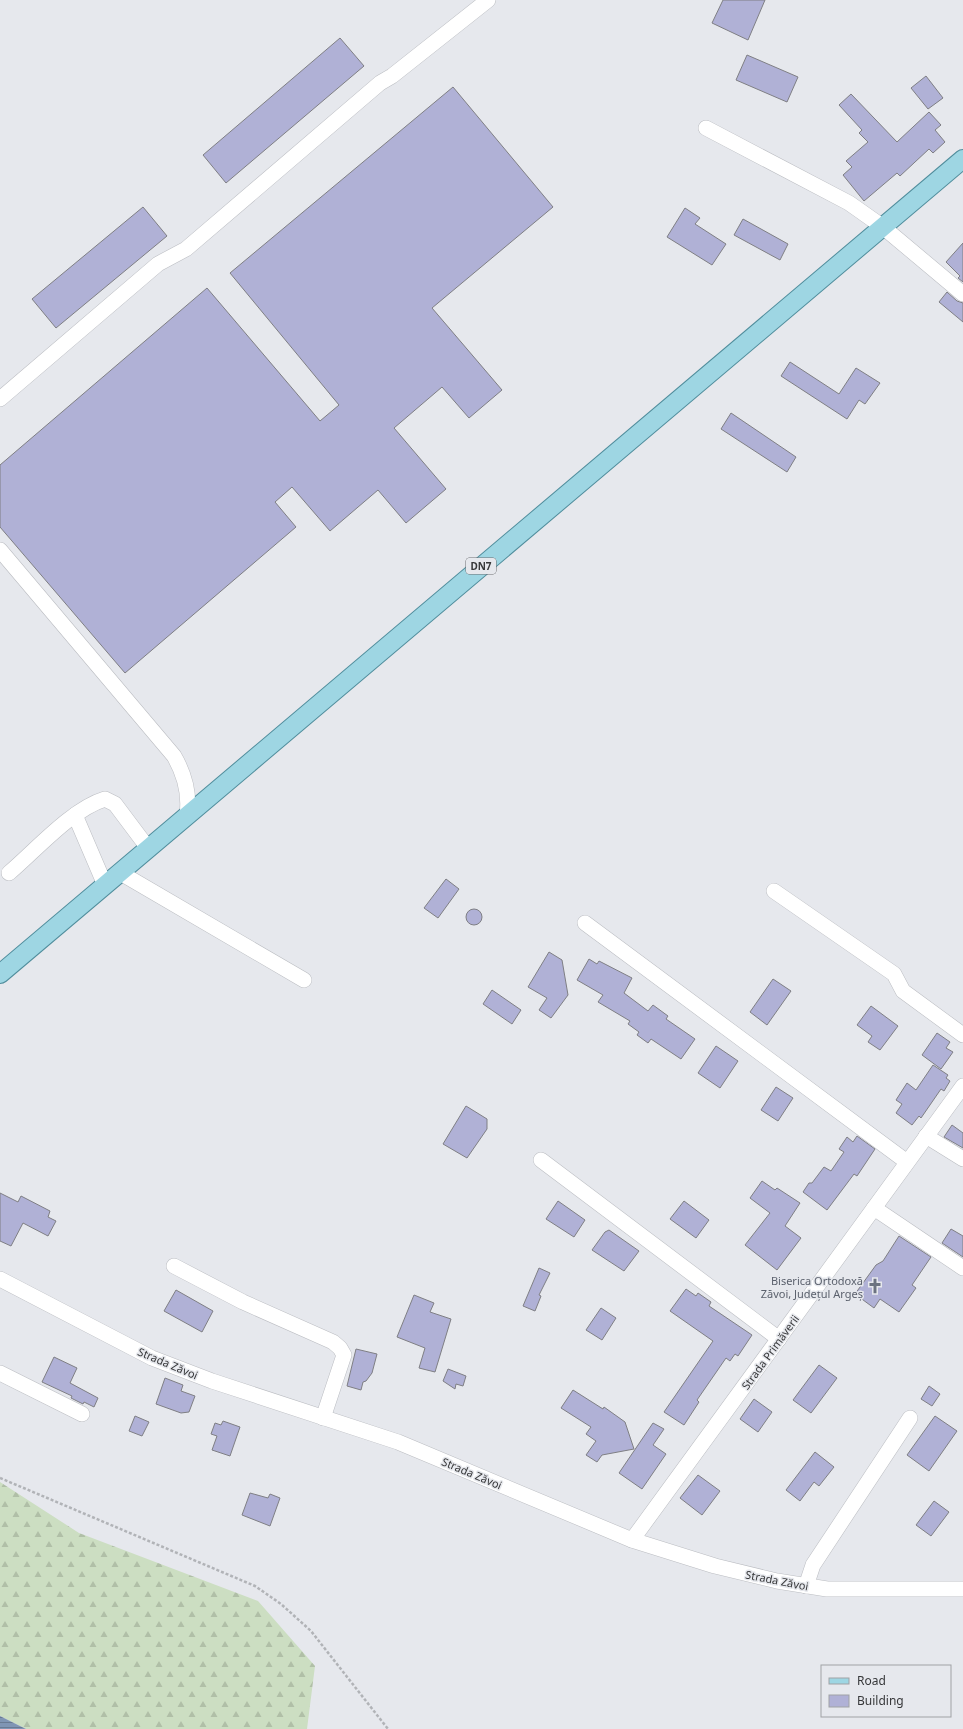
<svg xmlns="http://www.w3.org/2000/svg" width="963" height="1729" font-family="'Noto Sans',sans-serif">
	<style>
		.forest { fill: url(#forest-firs) }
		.water { fill: url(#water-rules) }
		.building { fill: #b0b1d6; stroke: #7f7f84 }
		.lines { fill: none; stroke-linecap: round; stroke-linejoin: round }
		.minor-casing { stroke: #bbbdc2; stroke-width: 16 }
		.major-casing { stroke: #508d9c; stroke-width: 20 }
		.path { stroke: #b1b3b7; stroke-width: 2.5; stroke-dasharray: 3 2; stroke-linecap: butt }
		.minor { stroke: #fff; stroke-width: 15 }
		.major { stroke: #9ed6e3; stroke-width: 18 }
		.labels { text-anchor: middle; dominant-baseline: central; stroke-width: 3; stroke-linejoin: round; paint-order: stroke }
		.shield { fill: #e6e8ed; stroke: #6c6d70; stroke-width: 1 }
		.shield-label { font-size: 10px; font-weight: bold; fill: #37383a }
		.worship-label { font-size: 11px; fill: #5b616d; stroke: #e6e8ed; text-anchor: end }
		.street-label { font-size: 11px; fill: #37383a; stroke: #e6e8ed }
	</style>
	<defs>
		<pattern id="forest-firs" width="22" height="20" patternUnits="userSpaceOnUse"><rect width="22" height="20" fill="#ccdec2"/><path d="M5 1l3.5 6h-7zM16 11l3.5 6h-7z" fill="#b0bfa7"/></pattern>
		<pattern id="water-rules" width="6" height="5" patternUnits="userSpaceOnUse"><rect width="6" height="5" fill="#7f95b4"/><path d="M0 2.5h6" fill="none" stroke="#697b93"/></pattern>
	</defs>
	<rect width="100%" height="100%" fill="#e6e8ed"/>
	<polygon class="forest" points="0,1482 79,1533 258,1601 315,1666 307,1729 26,1729 0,1716"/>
	<polygon class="water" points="0,1716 26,1729 0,1729"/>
	<g class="building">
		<polygon points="723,0 765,0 748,40 712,23"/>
		<polygon points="340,38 364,66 226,183 203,155"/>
		<polygon points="747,55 798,77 787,102 736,80"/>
		<polygon points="926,76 943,98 928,109 911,88"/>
		<polygon points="453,87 553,207 432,308 502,390 469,418 442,387 394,428 446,489 406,523 378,490 330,531 292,487 275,502 296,527 125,673 0,527 0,465 207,288 320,421 339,405 230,273"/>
		<polygon points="851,94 897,142 929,112 941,125 935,130 945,142 933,153 929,149 900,176 897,173 864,201 843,175 852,167 846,161 868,142 859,133 862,130 839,105"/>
		<polygon points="143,207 167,236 56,328 32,299"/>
		<polygon points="685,208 700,218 695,224 726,244 712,265 667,237"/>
		<polygon points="743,219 788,244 780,260 734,235"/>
		<polygon points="963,243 963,282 958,278 960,276 946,262"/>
		<polygon points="947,292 957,301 963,303 963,322 939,302"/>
		<polygon points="790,362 839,394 856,368 880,383 865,404 859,400 847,419 781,376"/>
		<polygon points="731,413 796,457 787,472 721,429"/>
		<polygon points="446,879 459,889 438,918 424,908"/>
		<circle cx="474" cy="917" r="8"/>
		<polygon points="549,952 562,960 568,995 551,1018 539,1010 547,998 528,987"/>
		<polygon points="589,959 597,964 599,961 632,978 624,993 648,1011 653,1005 668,1016 666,1019 695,1039 681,1059 651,1039 648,1043 637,1035 639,1032 628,1024 630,1021 598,1002 603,995 577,980"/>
		<polygon points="773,979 791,991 767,1025 750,1012"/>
		<polygon points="492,990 521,1010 512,1024 483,1004"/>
		<polygon points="871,1006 898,1026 880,1050 868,1042 872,1036 857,1025"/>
		<polygon points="937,1033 950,1042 946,1048 953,1052 941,1069 922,1055"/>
		<polygon points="716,1046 738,1061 720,1088 698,1073"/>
		<polygon points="933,1065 948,1075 946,1078 950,1081 944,1091 941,1089 921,1118 919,1116 912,1125 896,1113 902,1104 896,1100 907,1083 916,1090"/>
		<polygon points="776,1087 793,1098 778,1121 761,1110"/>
		<polygon points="466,1106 487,1119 487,1129 467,1158 443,1144"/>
		<polygon points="952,1125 963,1133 963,1148 944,1137"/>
		<polygon points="857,1136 875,1149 857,1176 854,1174 827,1210 803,1192 809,1183 812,1183 824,1167 831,1171 844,1152 839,1149 847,1137 853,1142"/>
		<polygon points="762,1181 775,1190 777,1188 800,1203 785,1226 801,1238 777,1270 745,1245 770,1213 750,1198"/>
		<polygon points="0,1193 18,1202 21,1196 50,1211 48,1217 56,1221 48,1236 23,1223 11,1246 0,1241"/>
		<polygon points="558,1201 585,1220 574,1237 546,1219"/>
		<polygon points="684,1201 709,1220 696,1238 670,1219"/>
		<polygon points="951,1229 963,1236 963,1257 942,1243"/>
		<polygon points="609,1230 639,1251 624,1271 592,1250 605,1232"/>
		<polygon points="899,1236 931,1257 912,1285 916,1288 899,1312 880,1299 874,1308 855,1294 876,1265 883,1261"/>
		<polygon points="539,1268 550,1273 539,1295 541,1296 535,1311 523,1306"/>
		<polygon points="686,1289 696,1296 698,1293 711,1302 709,1306 752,1335 738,1356 735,1354 730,1361 726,1358 697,1400 699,1402 684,1425 664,1412 713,1341 670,1311"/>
		<polygon points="176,1290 213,1311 202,1332 164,1311"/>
		<polygon points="414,1295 434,1303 430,1312 451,1319 435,1372 419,1368 425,1348 397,1337"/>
		<polygon points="601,1308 616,1318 602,1340 586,1330"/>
		<polygon points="356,1349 377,1354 372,1373 366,1381 363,1382 361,1390 347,1386"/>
		<polygon points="54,1357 77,1368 70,1383 98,1398 94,1407 84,1402 83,1404 71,1398 72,1396 42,1382"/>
		<polygon points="819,1365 837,1378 811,1413 793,1400"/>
		<polygon points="448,1369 466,1376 463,1386 456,1384 455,1389 443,1381"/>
		<polygon points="165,1378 183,1385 181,1391 195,1396 189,1412 181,1413 156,1404"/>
		<polygon points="929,1386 940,1394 932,1406 921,1399"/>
		<polygon points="573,1390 603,1409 604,1407 625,1422 634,1449 602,1455 597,1462 586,1455 596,1441 586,1434 591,1427 561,1408"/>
		<polygon points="754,1399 772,1412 758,1432 740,1419"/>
		<polygon points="135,1416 149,1422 142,1436 129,1431"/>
		<polygon points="935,1416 957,1431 929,1471 907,1455"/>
		<polygon points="223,1421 240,1427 230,1456 212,1450 217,1436 211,1434 215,1423 221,1425"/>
		<polygon points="653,1423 664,1429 653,1445 666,1454 642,1489 619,1473"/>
		<polygon points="815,1452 834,1467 819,1486 814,1482 800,1501 786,1490"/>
		<polygon points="698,1475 720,1491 702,1515 680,1498"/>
		<polygon points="250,1493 268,1498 270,1494 280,1498 270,1526 242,1515"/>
		<polygon points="934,1501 949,1512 931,1536 916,1525"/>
	</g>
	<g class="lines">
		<defs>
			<g id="minor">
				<polyline points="706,128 849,203 883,227 963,294"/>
				<polyline points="0,399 158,264 186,249 380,83 392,76 488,0"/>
				<path d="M0,550L174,756C185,775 190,793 187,815"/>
				<polyline points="75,815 105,885"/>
				<polyline points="119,872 304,980"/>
				<path d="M9,873C36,850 72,809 105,799L115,804L148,848"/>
				<polyline points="774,891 894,974 903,991 963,1035"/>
				<polyline points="585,923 907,1162"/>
				<polyline points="926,1136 963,1159"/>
				<polyline points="541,1160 779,1339"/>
				<polyline points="874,1208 963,1268"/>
				<polyline points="174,1266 243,1302 333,1342 340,1348 344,1355 323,1418"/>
				<polyline points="0,1279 152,1358 212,1381 398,1442 632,1540 715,1566 777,1581 827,1589 963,1589"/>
				<polyline points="0,1373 82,1414"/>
				<polyline points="632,1540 963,1086"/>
				<polyline points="806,1586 813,1565 910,1418"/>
			</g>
			<polyline id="major" points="0,974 963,159"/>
		</defs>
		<use href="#minor" class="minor-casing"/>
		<use href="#major" class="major-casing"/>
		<polyline class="path" points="0,1478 255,1586 281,1604 311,1631 388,1729"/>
		<use href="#minor" class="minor"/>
		<use href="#major" class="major"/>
	</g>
	<defs>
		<symbol id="church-bare" viewBox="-9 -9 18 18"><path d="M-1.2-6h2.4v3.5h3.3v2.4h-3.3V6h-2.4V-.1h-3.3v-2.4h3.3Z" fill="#6b7280" stroke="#e6e8ed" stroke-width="2.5" paint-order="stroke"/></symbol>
	</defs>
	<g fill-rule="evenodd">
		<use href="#church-bare" x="864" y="1275" width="22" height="22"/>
	</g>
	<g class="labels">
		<rect class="shield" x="466" y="558" width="30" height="16" rx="3"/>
		<g class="shield-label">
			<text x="481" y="566">DN7</text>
		</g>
		<g class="worship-label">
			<text x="863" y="1280">Biserica Ortodoxă<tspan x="863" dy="13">Zăvoi, Județul Argeș</tspan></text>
		</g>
		<g class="street-label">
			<text transform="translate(770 1352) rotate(-54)">Strada Primăverii</text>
			<text transform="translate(168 1363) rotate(23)">Strada Zăvoi</text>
			<text transform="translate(472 1473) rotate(23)">Strada Zăvoi</text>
			<text transform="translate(777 1580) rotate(11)">Strada Zăvoi</text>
		</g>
	</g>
	<rect x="821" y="1665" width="130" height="52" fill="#e6e8ed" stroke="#a0a2a5"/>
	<rect x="829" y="1678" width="20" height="6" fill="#9ed6e3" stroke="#a0a2a5"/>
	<text x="857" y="1685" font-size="12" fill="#37383a">Road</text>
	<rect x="829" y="1695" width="20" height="12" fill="#b0b1d6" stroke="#a0a2a5"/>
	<text x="857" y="1705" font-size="12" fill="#37383a">Building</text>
</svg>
